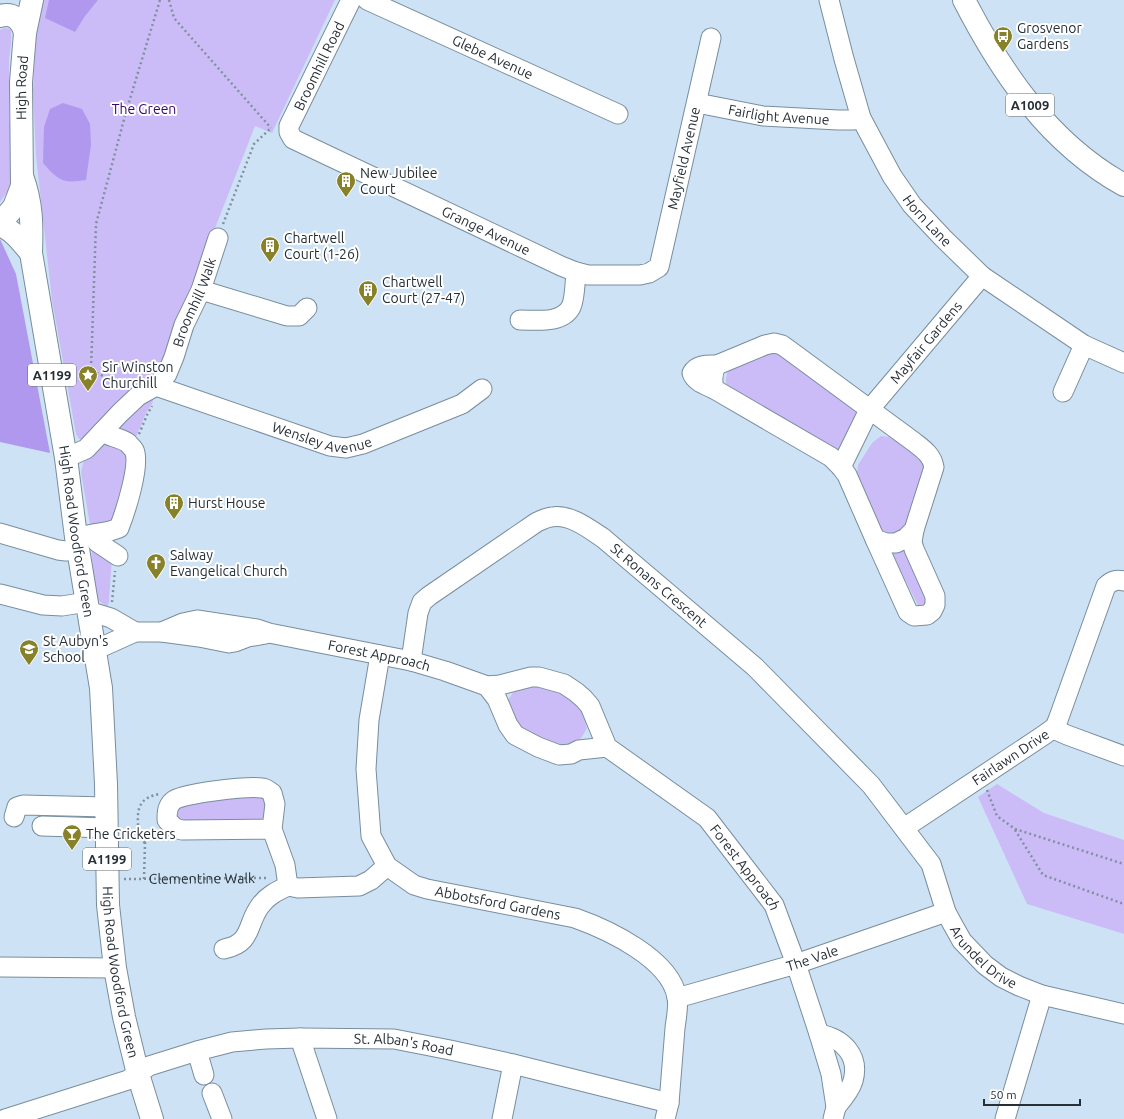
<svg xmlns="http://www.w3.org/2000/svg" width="1124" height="1119" font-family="Ubuntu,sans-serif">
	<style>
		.green { fill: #cbbcf8 }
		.forest { fill: #b198ef }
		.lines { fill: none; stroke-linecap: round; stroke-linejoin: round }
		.minor-casing { stroke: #788d9e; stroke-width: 21 }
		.major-casing { stroke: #788d9e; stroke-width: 24 }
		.path { stroke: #80909d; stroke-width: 2.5; stroke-dasharray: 2 3; stroke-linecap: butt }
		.minor { stroke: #fff; stroke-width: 19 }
		.major { stroke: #fff; stroke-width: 22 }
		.labels { text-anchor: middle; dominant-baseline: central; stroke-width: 4; stroke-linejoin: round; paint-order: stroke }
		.shield { fill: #fff; stroke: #676d72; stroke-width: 1 }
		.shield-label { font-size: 13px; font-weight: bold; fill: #262f36 }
		.poi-label { font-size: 14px; fill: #262f36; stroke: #fff; text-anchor: start }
		.street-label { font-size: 14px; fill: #262f36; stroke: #fff }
		.park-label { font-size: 14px; fill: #38066f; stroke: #fff }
	</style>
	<rect width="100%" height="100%" fill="#cde3f5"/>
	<g class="green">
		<polygon points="44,0 335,0 272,133 255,126 201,264 171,346 161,362 150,376 107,419 84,440 79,439 76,434 52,300 36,156 33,91 36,29"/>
		<polygon points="5,28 11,29 11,43 9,61 9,113 13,173 11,186 0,202 0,30"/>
		<polygon points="770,353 782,355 862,412 840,451 835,452 726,387 726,378 728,370"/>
		<polygon points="153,398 153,402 146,413 136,437 124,436 114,433 138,401"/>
		<polygon points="881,436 889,437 914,448 923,460 928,474 908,531 892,536 882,530 857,475 858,465 872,443"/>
		<polygon points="111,442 119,445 131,460 114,522 94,529 90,525 81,472 84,460 98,445"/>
		<polygon points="91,544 112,556 109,602 107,607 95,598"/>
		<polygon points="899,547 906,547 933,602 920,609 892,554"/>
		<path d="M539,684C549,688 571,696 577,705C583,711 585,720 587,728L582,737L571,747L557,749L529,737L510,715L508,700L514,691Z"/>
		<polygon points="997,784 1044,813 1124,840 1124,934 1027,904 978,797"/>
		<path d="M261,793C270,803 266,816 257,825L178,823L170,805Z"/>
	</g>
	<g class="forest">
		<polygon points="49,0 98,0 85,16 75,32 45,18"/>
		<path d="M63,103L82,109L90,124L91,145L86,180C62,184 58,180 43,163L44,127L50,109Z"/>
		<polygon points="0,239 16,274 50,453 0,442"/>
	</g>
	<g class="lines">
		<defs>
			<g id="minor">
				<path id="s2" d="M351,0L289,126V132L293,139L561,266L576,272L588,275H640L649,273L659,267L711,38"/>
				<path id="s3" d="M367,0L618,114"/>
				<path id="s4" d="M829,0L844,59L861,118L892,176L912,205L943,238L982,276L1084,345L1124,363"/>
				<path id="s5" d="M697,103L763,116L838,120H853L861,118"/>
				<polyline points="201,290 287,316 299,316 307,308"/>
				<path d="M520,320C536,320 562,324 571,307C575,299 575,281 576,272"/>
				<path d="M774,343L782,345L789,350L914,442C923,449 932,455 934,467L914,530L906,538L896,543H886L875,539L847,475L841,467L831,457L714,389C712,380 712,372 717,365L765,345Z"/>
				<path id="s6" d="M156,386L330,446L346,448L363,444L462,404L482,389"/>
				<path d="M714,389C706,385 695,382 692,373C697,364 708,365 717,365"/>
				<polyline points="1063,392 1084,345"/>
				<path id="s7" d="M66,458L86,449L120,413L138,396L156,386L167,374L174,357L184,325L201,290L218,238"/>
				<path id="s8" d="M841,467L869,410L982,276"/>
				<polyline points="0,533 58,550 66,551 78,550"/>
				<polyline points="94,534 97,542 118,556"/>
				<path d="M76,537L110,531L119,528C125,513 141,464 134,450C133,448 129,445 128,443C121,438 110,437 102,432"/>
				<polyline points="875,539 908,612 914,616 927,615 932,611 935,605 935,596 914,549 912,542 914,530"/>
				<polyline points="0,594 43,605 62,606 87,602"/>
				<polyline points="88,611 111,618 135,632"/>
				<path id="s9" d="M162,632L183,623L197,620L257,629L269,633L411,661L445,671L487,686L500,685L531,677H539L564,684L576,692L584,699L590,706L607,747L707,818L774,905L796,964L819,1034L831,1074L836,1107L833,1119"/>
				<polyline points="95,650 135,632 162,632 199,637 229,643 235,642 248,637 266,634"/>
				<path id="s10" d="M380,655L369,720L366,769L371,836L387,866L414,885L427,889L575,918C609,930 670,959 677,997C679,1006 676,1019 675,1028C673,1053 671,1078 669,1103L665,1119"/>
				<path id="s11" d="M411,661L418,613L422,602L429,596L537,522C542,520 547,517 552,517C570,514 588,528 603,538L755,667L871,785L931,864L946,912L953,925L962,941L985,965L1001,977L1019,986L1042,995L1124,1014"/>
				<polyline points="487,686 497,699 508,725 515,735 538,747 559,755 571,754 579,750 607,747"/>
				<polyline points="1055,727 1058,731 1067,735 1124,756"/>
				<polyline points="14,817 17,807 23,805 107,807"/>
				<polyline points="42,826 107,828"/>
				<path id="s12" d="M904,828L1044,735L1055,727L1058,720L1106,586C1112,581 1116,579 1124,581"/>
				<path d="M272,829L275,804L272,793C269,791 266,788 262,788C248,786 182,793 173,801C167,806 167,813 167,820L175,828L182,830L272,829L285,865L288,886L298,888L359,886L371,880L387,866"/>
				<path d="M224,949C253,943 246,925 260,906C267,896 277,891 288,886"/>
				<polyline points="0,967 115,968"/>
				<path id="s13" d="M677,998L796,964L946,912"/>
				<path d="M819,1034C843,1038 860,1056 853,1081C850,1091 842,1100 836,1107"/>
				<polyline points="300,1038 327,1119"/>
				<polyline points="197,1051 204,1075"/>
				<polyline points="212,1093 222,1119"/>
				<path id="s14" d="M5,1119L128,1080L149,1066L197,1051L232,1042L266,1039L300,1038L394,1039L450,1050L513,1064L669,1103"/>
				<polyline points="502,1119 513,1064"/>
				<polyline points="1005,1119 1042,995"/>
			</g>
			<g id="major">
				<path d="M964,0C1002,74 1050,144 1124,185"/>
				<path d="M0,16C13,12 22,20 25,33"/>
				<path id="s15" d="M22,176C32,203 32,225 31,253L66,458L76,537L101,688L106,784L108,905L115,968L124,1017L138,1074L152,1119"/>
				<path id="s16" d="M0,220L8,214L14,207L22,186L21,82L25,33L32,0"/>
				<path d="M0,225C14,231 21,241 31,253"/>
			</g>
		</defs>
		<use href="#minor" class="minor-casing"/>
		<use href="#major" class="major-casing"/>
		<g class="path">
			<polyline points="169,0 174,18 271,128"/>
			<polyline points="223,224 254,144 271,128"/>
			<polyline points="125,387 91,370 96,224 126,112 160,0"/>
			<polyline points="139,434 147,415 152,406"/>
			<polyline points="112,602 115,571"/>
			<polyline points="987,790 997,816 1015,829 1124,864"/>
			<polyline points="1015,830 1043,875 1124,904"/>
			<path d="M145,843C137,835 138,834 138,823C137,806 141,798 159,794"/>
			<path id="s1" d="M124,879L267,878"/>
			<polyline points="144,879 145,843 151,834 159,834"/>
		</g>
		<use href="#minor" class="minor"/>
		<use href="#major" class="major"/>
	</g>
	<defs>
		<symbol id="bus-pin" viewBox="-11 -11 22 30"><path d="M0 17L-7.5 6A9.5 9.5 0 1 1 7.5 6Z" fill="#878129" stroke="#fff"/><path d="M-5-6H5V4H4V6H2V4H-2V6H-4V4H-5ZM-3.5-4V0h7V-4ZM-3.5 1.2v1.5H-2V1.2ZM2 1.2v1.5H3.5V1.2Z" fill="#fff"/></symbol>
		<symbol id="building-pin" viewBox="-11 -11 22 30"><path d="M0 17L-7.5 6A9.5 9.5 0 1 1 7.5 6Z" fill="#878129" stroke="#fff"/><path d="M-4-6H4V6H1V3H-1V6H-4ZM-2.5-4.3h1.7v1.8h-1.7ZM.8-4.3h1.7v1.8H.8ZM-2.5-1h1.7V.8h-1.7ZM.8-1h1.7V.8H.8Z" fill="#fff"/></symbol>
		<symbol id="sight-pin" viewBox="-11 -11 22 30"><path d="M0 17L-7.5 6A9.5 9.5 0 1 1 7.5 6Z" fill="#878129" stroke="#fff"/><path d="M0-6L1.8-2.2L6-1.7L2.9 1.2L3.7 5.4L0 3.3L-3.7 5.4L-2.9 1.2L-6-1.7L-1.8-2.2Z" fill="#fff"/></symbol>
		<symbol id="church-pin" viewBox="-11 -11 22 30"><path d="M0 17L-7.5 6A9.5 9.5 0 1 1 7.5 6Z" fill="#878129" stroke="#fff"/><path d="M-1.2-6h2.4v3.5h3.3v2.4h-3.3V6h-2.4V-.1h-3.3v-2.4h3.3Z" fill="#fff"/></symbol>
		<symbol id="school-pin" viewBox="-11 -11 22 30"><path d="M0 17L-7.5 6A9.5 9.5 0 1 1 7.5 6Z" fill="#878129" stroke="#fff"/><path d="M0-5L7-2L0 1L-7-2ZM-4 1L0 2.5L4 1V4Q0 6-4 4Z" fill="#fff"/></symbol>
		<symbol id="bar-pin" viewBox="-11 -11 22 30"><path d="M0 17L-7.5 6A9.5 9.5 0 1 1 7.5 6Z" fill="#878129" stroke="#fff"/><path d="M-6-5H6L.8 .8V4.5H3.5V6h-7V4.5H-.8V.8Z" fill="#fff"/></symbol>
	</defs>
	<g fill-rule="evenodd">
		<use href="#bus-pin" x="992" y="25" width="22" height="30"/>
		<use href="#building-pin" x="335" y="170" width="22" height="30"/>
		<use href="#building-pin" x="259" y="235" width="22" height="30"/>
		<use href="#building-pin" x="357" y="279" width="22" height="30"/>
		<use href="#sight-pin" x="77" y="364" width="22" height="30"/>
		<use href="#building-pin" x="163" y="492" width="22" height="30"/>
		<use href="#church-pin" x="145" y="552" width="22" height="30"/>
		<use href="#school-pin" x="18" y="638" width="22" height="30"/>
		<use href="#bar-pin" x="61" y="823" width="22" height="30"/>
	</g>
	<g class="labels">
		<g class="shield">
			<rect x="1006" y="94" width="48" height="22" rx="3"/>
			<rect x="28" y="364" width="48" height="22" rx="3"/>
			<rect x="83" y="848" width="48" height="22" rx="3"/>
		</g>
		<g class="shield-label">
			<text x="1030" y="105">A1009</text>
			<text x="52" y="375">A1199</text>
			<text x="107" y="859">A1199</text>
		</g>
		<g class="poi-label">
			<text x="1017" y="28">Grosvenor<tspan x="1017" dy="16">Gardens</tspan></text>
			<text x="360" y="173">New Jubilee<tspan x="360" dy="16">Court</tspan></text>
			<text x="284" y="238">Chartwell<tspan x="284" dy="16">Court (1-26)</tspan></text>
			<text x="382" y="282">Chartwell<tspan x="382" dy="16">Court (27-47)</tspan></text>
			<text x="102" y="367">Sir Winston<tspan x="102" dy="16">Churchill</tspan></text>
			<text x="188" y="503">Hurst House</text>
			<text x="170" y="555">Salway<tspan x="170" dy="16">Evangelical Church</tspan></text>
			<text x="43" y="641">St Aubyn's<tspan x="43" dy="16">School</tspan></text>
			<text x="86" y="834">The Cricketers</text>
		</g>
		<g class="street-label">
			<text stroke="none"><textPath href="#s3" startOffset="138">Glebe Avenue</textPath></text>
			<text transform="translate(319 66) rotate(-64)">Broomhill Road</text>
			<text stroke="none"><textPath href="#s16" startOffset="140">High Road</textPath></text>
			<text stroke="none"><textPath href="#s5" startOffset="83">Fairlight Avenue</textPath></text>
			<text stroke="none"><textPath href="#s2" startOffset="664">Mayfield Avenue</textPath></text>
			<text stroke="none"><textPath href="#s4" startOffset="245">Horn Lane</textPath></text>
			<text stroke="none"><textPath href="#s2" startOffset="368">Grange Avenue</textPath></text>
			<text stroke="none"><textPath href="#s7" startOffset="210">Broomhill Walk</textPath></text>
			<text stroke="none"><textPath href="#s8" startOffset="152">Mayfair Gardens</textPath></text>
			<text stroke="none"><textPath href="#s6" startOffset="175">Wensley Avenue</textPath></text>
			<text stroke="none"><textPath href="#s15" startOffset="360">High Road Woodford Green</textPath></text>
			<text stroke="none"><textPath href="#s11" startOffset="346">St Ronans Crescent</textPath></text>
			<text stroke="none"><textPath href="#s9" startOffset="223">Forest Approach</textPath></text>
			<text stroke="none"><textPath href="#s12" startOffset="128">Fairlawn Drive</textPath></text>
			<text stroke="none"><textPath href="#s9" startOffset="678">Forest Approach</textPath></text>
			<text stroke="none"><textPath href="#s1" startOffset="78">Clementine Walk</textPath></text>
			<text stroke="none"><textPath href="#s10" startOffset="335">Abbotsford Gardens</textPath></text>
			<text stroke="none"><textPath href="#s11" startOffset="847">Arundel Drive</textPath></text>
			<text stroke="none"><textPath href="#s13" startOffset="141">The Vale</textPath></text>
			<text stroke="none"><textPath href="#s15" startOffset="804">High Road Woodford Green</textPath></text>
			<text stroke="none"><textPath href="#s14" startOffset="413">St. Alban's Road</textPath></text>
		</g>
		<g class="park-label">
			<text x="144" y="109">The Green</text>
		</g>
	</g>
	<path d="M984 1099v6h96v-6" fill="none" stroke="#262f36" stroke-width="2"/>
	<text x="990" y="1099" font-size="12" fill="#262f36" stroke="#ffffff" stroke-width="3" paint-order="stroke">50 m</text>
</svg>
